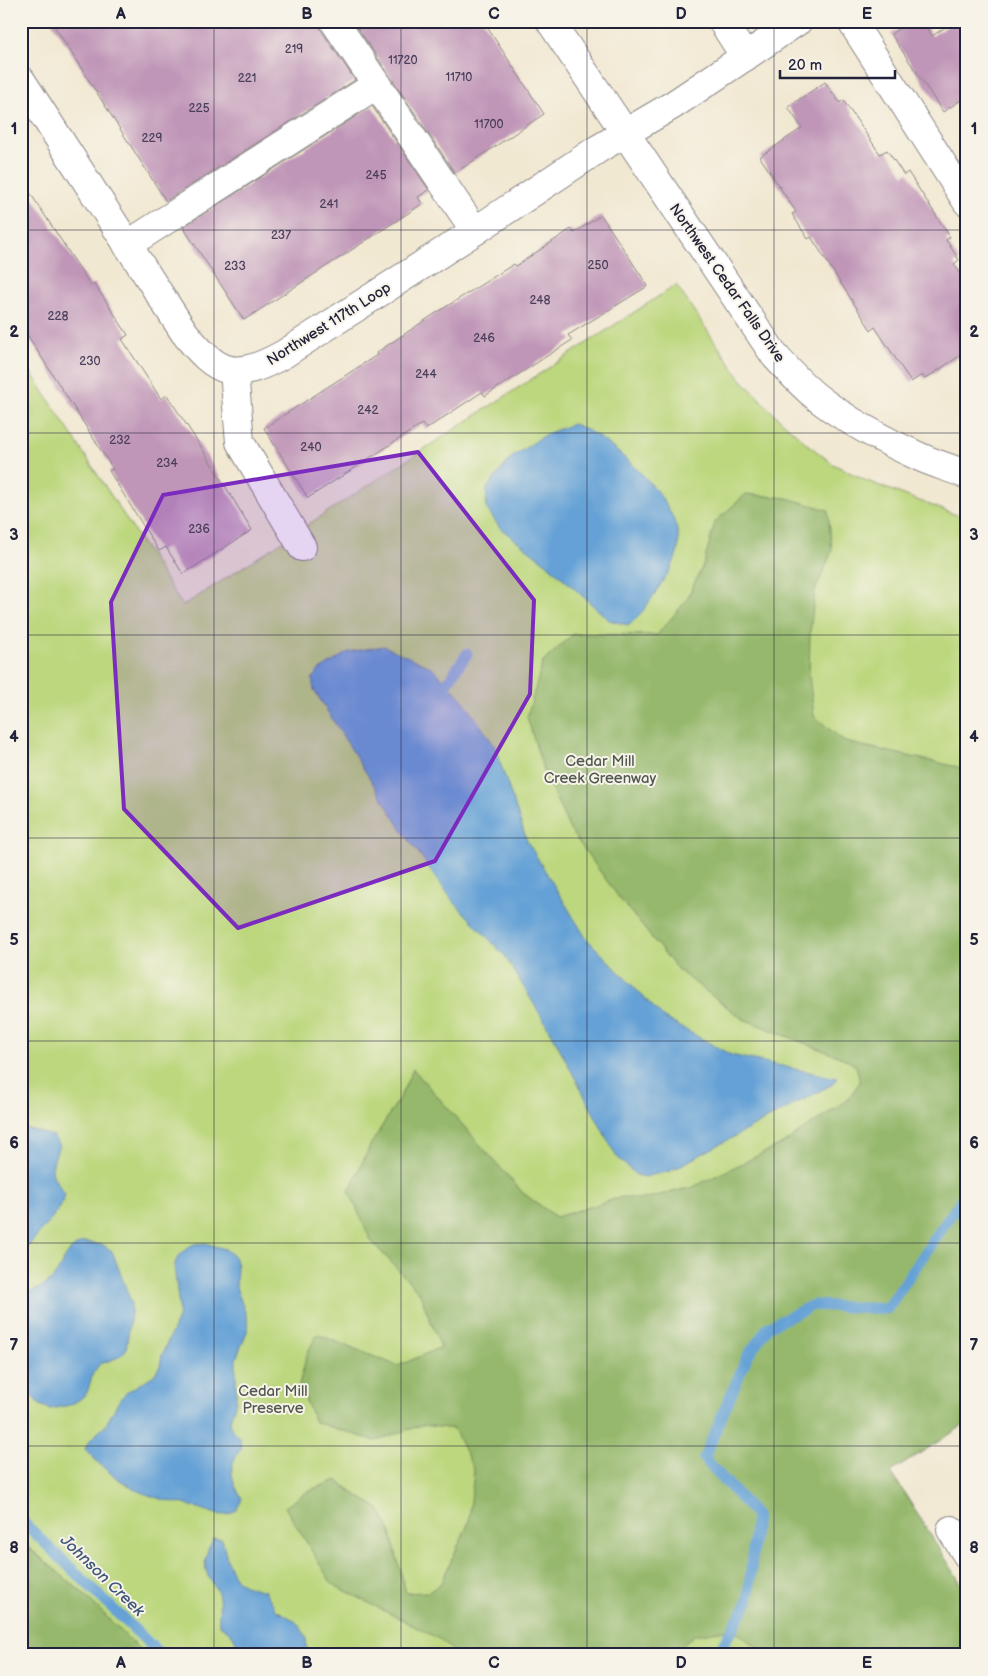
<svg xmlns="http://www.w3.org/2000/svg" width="988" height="1676" font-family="'Balsamiq Sans',sans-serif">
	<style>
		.green { fill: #bcd77d; stroke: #6f7c5c }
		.forest { fill: #95b86c; stroke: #5c6d54 }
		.water { fill: #65a1d6; stroke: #446288 }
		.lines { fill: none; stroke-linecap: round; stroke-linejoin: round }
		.stream { stroke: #65a1d6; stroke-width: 11 }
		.building { fill: #c096b8 }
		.minor-casing { stroke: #8a8586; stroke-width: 30 }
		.minor { stroke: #fff; stroke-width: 28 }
		.marked { fill: #7b2cbf; fill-opacity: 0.2; stroke: #7b2cbf; stroke-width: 4; stroke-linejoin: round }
		.grid { fill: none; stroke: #22223b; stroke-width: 1; stroke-opacity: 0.55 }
		.labels { text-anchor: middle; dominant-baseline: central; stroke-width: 4; stroke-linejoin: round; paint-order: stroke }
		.number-label { font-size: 12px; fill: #4a3f5a }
		.street-label { font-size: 15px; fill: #22223b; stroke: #f7f3e8 }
		.park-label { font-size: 15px; fill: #50584f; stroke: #f7f3e8 }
		.water-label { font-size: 16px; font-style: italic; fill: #3d5579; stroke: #f7f3e8 }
		.neatline { fill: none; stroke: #22223b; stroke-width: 2 }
		.grid-label { font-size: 16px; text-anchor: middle; font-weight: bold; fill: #22223b }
	</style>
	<rect width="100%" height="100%" fill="#f7f3e8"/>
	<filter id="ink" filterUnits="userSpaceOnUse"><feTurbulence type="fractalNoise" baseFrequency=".02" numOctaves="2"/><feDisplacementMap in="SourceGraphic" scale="10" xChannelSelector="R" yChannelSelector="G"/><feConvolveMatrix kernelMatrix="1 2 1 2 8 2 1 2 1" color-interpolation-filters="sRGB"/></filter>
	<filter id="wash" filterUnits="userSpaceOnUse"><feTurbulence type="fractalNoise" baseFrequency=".0096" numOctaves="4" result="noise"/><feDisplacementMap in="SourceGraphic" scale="20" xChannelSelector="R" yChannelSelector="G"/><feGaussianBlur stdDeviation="1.12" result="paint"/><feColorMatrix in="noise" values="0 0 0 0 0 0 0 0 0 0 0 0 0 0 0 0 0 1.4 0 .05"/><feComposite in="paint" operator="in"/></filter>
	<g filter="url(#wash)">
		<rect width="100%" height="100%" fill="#f1e8d1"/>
		<polygon class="green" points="676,285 740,378 773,413 807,444 833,464 867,481 967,519 967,1423 891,1472 967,1593 967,1655 672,1655 694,1635 698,1597 609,1655 145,1655 87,1597 21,1541 21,357 183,606"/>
		<g class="forest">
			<polygon points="746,494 787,498 828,510 832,551 815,591 810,633 809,675 814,716 845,742 967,769 967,1423 891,1472 967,1593 967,1655 768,1655 732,1629 694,1635 672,1655 458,1655 439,1639 332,1584 285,1507 310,1490 337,1480 355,1494 379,1509 391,1533 406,1593 429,1592 441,1583 469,1522 474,1470 454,1429 422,1425 375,1441 315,1422 299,1385 307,1354 317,1334 398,1366 441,1347 419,1292 371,1241 349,1191 371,1144 400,1097 413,1069 523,1193 556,1217 622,1197 643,1199 693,1187 784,1143 847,1100 860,1082 856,1066 845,1059 743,1019 678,970 620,899 570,830 545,775 527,717 543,662 573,634 657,635 686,601 704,563 715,522"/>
			<polygon points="21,1541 87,1597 145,1655 21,1655"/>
		</g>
		<g class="water">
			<path d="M573,424C581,427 590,431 597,436C628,458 685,507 678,550C676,562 664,580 657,590C648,604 641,616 628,625L609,620L546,563L500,528L486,508L487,488L511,458L546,434Z"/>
			<polygon points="384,646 433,668 463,700 494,745 527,841 586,938 664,1018 731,1055 837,1078 833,1084 670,1171 644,1177 636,1175 616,1156 552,1034 505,956 453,901 404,833 314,690 312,679 318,671 348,652"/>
			<path d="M21,1124L22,1127L53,1136L59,1145C50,1173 48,1170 65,1194C58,1220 33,1234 21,1258Z"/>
			<path d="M83,1242L103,1245L112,1251L131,1302V1313L126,1350L119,1357L100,1364L93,1373L87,1393L79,1400L70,1405L50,1409L40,1405L33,1397L21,1378V1295C31,1291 42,1289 50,1281C65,1267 60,1253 83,1242Z"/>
			<path d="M205,1243L225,1249L234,1256L237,1266L236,1287L247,1318L248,1329L236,1359V1402L230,1420L232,1430L240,1438L241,1449C227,1465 231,1482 242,1498C233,1527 212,1511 191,1506C182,1503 171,1502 161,1499C131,1491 105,1472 85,1449L90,1440L105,1426L120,1399L127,1392L154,1375L160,1366L162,1355L178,1318L179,1308L174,1266L178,1257L185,1250L194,1244Z"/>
			<path d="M214,1538L222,1539C226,1554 229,1578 245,1585C251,1588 259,1589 265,1591L276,1610L294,1620L301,1628L306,1638L307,1655H237C238,1639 232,1632 219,1625C218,1615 221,1603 218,1593C216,1587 211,1582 208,1576C202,1562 207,1550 214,1538Z"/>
		</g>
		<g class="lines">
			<g class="stream">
				<polyline points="447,683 467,654"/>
				<polyline points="21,1520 161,1655"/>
				<polyline points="717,1655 748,1602 756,1515 704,1458 747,1357 768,1327 813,1305 887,1309 967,1191"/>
			</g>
		</g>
		<g id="blocks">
			<g class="building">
				<polygon points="51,21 318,21 321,30 355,80 166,201"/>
				<polygon points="353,21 483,21 544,114 455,173"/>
				<polygon points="910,21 922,21 932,36 955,21 967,21 967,96 943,112 891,34"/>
				<polygon points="825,82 840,103 843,100 880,154 887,150 904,175 908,172 950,237 946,240 959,260 954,264 967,283 967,351 925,379 922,375 911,382 875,327 871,330 811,237 808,239 792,214 796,212 760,157 802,128 788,107"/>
				<polygon points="372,106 429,190 418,197 422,204 244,320 183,227"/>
				<polygon points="21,179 91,286 94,283 128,335 122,339 161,399 167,395 203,450 252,530 183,574 166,547 159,551 109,471 113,469 21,325"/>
				<polygon points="601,215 648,286 568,335 572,340 485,396 482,392 426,429 422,424 308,498 264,428 377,355 376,353 433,315 514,264 516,266 571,229 574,233"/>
			</g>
		</g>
	</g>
	<g filter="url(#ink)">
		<use href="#blocks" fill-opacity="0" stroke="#8a8586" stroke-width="1"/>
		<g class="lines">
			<defs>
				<g id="minor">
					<polyline points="334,21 475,231"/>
					<path d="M550,21L775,356C789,371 803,387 819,399C849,422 885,441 920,457C935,464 951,468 967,475"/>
					<polyline points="722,21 745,57"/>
					<polyline points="851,21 967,202"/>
					<path d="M21,80L184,332C218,376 236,381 284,354L475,231L598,149L673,105L798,21"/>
					<polyline points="127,245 376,85"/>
					<polyline points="234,371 240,442 302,547"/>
					<polyline points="951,1530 967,1555"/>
				</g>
			</defs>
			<use href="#minor" class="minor-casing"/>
			<use href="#minor" class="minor"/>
		</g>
	</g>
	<path class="marked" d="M418,452L534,600L530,694L435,861L238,928L124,809L111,602L163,495Z"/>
	<path class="grid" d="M214,21V1655M401,21V1655M587,21V1655M774,21V1655M21,230H967M21,433H967M21,635H967M21,838H967M21,1041H967M21,1243H967M21,1446H967"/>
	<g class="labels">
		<g class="number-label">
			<text x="294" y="49">219</text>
			<text x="403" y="60">11720</text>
			<text x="459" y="77">11710</text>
			<text x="247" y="78">221</text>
			<text x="199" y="108">225</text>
			<text x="489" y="124">11700</text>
			<text x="152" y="138">229</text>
			<text x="376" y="175">245</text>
			<text x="329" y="204">241</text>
			<text x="281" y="235">237</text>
			<text x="598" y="265">250</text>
			<text x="235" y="266">233</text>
			<text x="540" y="300">248</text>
			<text x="58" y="316">228</text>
			<text x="484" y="338">246</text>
			<text x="90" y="361">230</text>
			<text x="426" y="374">244</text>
			<text x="368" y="410">242</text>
			<text x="120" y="440">232</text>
			<text x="311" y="447">240</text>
			<text x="167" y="463">234</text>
			<text x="199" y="529">236</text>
		</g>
		<g class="street-label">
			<text transform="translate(727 283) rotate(55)">Northwest Cedar Falls Drive</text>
			<text transform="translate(329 324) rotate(-32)">Northwest 117th Loop</text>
		</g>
		<g class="park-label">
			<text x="600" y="761">Cedar Mill<tspan x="600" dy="17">Creek Greenway</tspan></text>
			<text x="273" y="1391">Cedar Mill<tspan x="273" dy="17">Preserve</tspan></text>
		</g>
		<g class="water-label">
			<text transform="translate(102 1576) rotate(44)">Johnson Creek</text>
		</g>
	</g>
	<rect width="988" height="1676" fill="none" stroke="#f7f3e8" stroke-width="55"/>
	<path d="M780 70v8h115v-8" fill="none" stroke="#22223b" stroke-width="2.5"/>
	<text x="788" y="70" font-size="15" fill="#22223b" stroke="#f7f3e8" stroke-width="4" paint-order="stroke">20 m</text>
	<rect x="28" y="28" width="932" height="1620" class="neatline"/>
	<g class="grid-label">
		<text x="121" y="19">A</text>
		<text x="307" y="19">B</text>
		<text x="494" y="19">C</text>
		<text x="681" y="19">D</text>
		<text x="867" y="19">E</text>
		<text x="14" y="134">1</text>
		<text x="974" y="134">1</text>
		<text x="14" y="337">2</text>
		<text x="974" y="337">2</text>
		<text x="14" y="540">3</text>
		<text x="974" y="540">3</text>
		<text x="14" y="742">4</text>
		<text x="974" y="742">4</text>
		<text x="14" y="945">5</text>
		<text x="974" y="945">5</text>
		<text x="14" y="1148">6</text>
		<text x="974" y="1148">6</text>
		<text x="14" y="1350">7</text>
		<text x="974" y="1350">7</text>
		<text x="14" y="1553">8</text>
		<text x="974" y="1553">8</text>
		<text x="121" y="1668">A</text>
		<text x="307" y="1668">B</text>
		<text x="494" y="1668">C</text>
		<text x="681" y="1668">D</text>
		<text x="867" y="1668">E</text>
	</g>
</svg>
